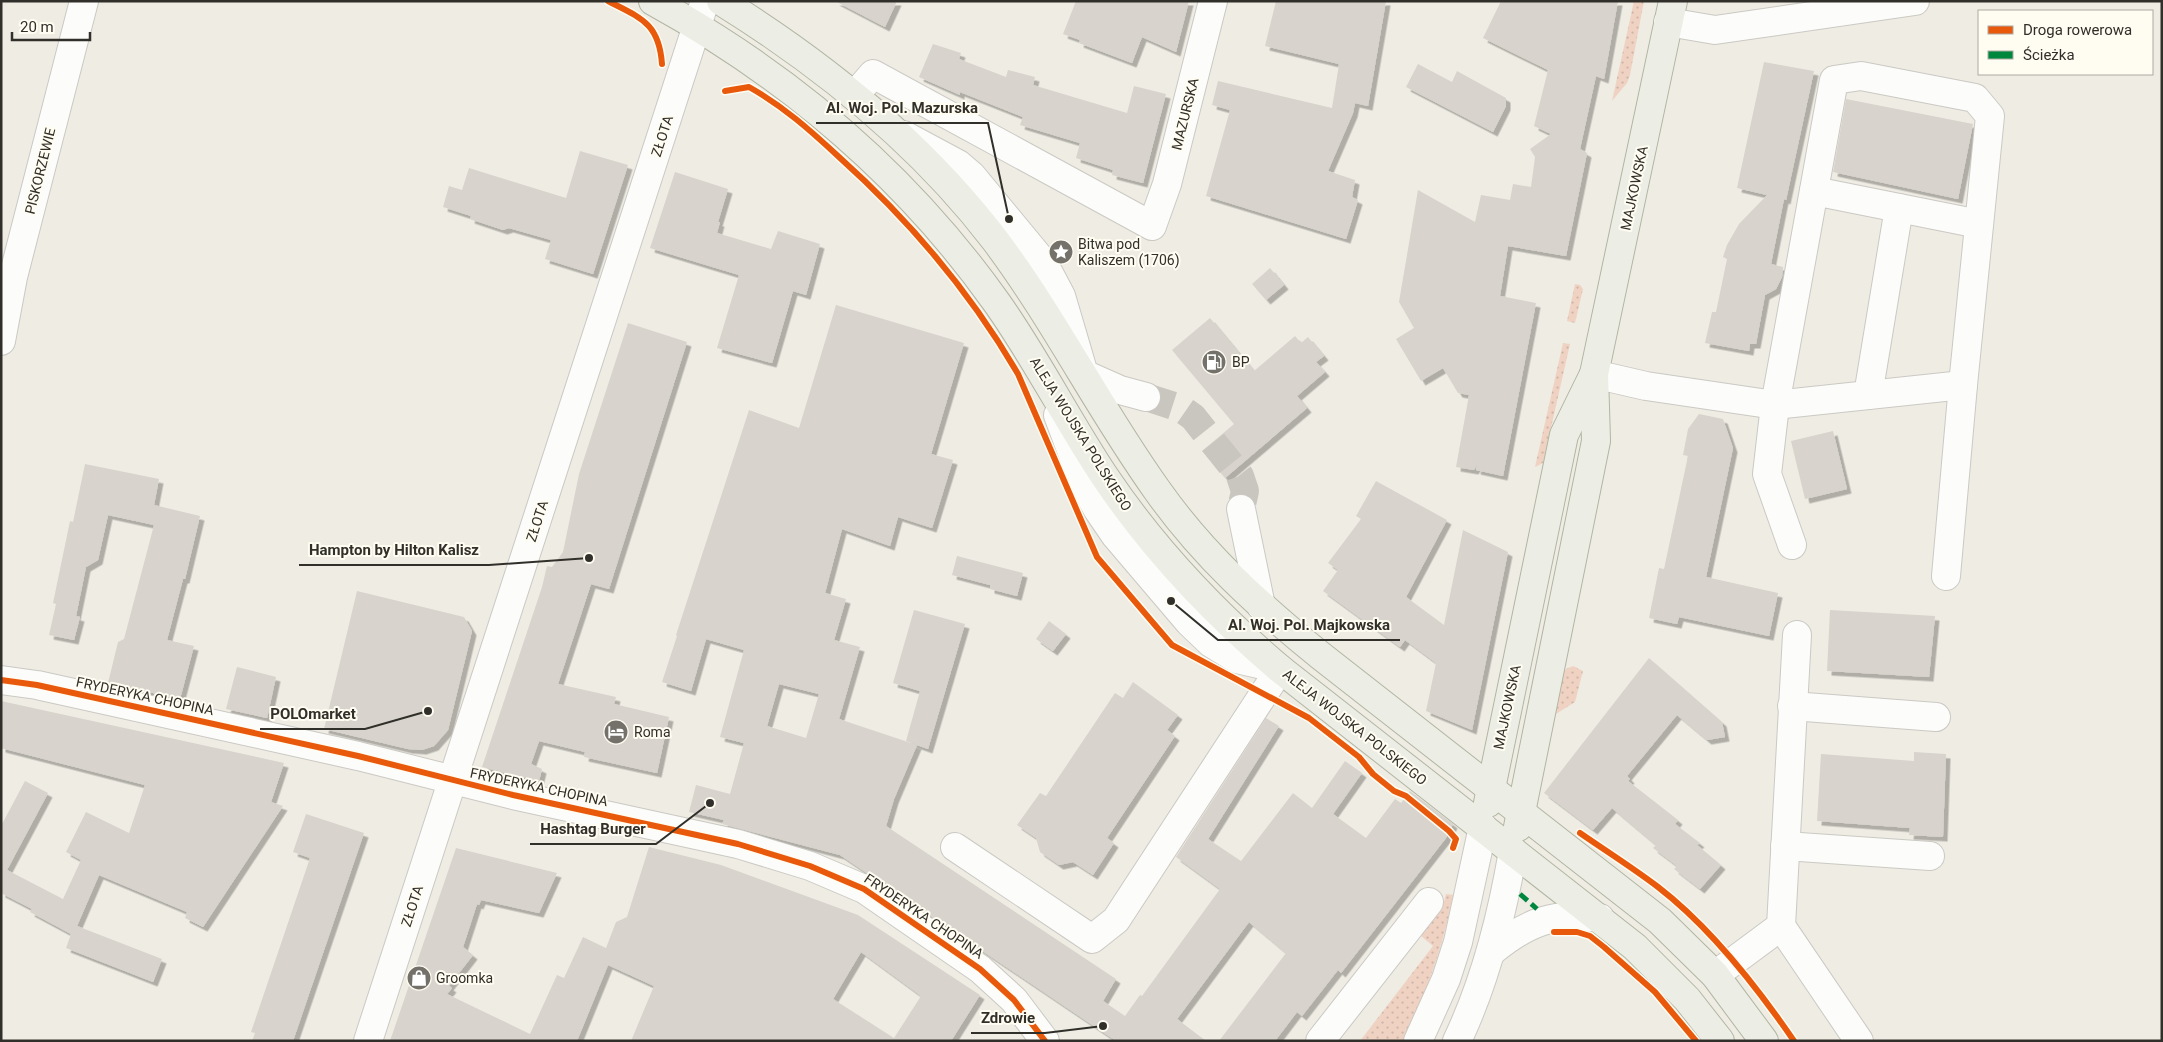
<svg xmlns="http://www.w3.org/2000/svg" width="2163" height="1042" font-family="Roboto,sans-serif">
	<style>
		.grass { fill: url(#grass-dots) }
		.building { fill: #d8d4cd; fill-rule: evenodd; filter: url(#shadow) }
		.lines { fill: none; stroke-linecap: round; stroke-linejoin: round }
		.minor-tunnel { stroke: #c8c6be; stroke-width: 28; stroke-dasharray: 28 14; stroke-linecap: butt }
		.minor-casing { stroke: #cbc9c3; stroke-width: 30 }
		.major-casing { stroke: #b2b5a3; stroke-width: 30 }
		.minor { stroke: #fcfcfb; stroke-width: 28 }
		.major { stroke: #eceee5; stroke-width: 28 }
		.quiet { stroke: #00873e; stroke-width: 5; stroke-dasharray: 10 5; stroke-linecap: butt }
		.cycleway-casing { stroke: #fffcf2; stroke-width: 9 }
		.cycleway { stroke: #e8590c; stroke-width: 6 }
		.labels { text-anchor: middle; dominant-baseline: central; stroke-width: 4; stroke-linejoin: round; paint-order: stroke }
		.street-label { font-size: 14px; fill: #312f29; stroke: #fffcf2 }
		.poi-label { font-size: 14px; fill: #312f29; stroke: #fffcf2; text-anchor: start }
		.leader { fill: none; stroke: #312f29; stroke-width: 2 }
		.callout-dot { fill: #312f29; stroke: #fffcf2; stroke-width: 2 }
		.callout-label { font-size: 15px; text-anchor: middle; font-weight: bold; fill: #312f29; stroke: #fffcf2; stroke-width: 4; stroke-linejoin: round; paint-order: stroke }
	</style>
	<defs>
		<pattern id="grass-dots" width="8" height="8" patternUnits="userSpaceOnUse" patternTransform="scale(1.25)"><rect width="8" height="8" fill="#f0d2c3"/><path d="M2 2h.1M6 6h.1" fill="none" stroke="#ceb5a8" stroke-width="1.8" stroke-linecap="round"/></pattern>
		<filter id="shadow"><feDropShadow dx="4.5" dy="4.5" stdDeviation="0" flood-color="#0004"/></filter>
	</defs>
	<rect width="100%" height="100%" fill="#eeece3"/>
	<g class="grass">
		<polygon points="1634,1 1644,1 1630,75 1627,83 1612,101"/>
		<polygon points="1575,284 1580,285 1583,289 1575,323 1567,321"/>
		<polygon points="1563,343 1570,344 1543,463 1535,467"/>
		<polygon points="1573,666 1583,671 1575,702 1556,714 1563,673 1566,669"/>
		<path d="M1446,894L1453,895C1443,947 1426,994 1403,1041H1360L1433,946L1421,936L1442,909Z"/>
	</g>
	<g class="building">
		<polygon points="835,1 897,1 885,27"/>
		<polygon points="1076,1 1189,1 1176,52 1142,37 1132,63 1079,43 1080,40 1063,34"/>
		<polygon points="1276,1 1386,1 1368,106 1355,103 1353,113 1328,171 1355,180 1352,197 1358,200 1346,239 1206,196 1230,110 1212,105 1218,81 1332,108 1339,64 1265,46"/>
		<polygon points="1501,1 1618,1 1604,79 1596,76 1580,149 1587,153 1566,256 1508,246 1500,296 1536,303 1503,476 1476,470 1477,465 1474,470 1456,467 1469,395 1458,393 1443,368 1421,381 1396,339 1414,328 1399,302 1418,190 1475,222 1481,195 1510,200 1513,184 1531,187 1535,157 1530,149 1551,134 1534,126 1548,70 1483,38"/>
		<polygon points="933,44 961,53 959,59 1006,77 1008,70 1035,77 1033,85 1127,113 1134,86 1166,94 1143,183 1112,175 1113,170 1076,158 1080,143 1020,125 1023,117 960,92 960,95 919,77"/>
		<polygon points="1764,62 1814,71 1786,200 1784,199 1771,264 1783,267 1782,277 1776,289 1765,295 1756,344 1750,344 1749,351 1705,343 1712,312 1716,312 1727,259 1723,257 1727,245 1739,224 1767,195 1737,188"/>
		<polygon points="1418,64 1452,82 1457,71 1506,98 1506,106 1493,132 1406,87"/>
		<polygon points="1846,99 1973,124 1958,199 1833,172"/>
		<polygon points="580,151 628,165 593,274 545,259 551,240 509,228 503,230 470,219 471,216 443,207 449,186 462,190 469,168 566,198"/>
		<polygon points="675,172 728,189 718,222 720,222 717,233 771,249 778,231 820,244 806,295 793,291 772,363 717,348 739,275 650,248"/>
		<polygon points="1270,268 1284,285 1266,300 1252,284"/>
		<path d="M836,305L964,343L931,454L953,460L932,528L898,517L890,546L842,529L825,593L846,599L834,640L860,647L839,719L917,745L894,799L886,826L1116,979L1103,1001L1125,1016L1140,995L1142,996L1220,889L1176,857L1266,718L1279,726L1208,839L1241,861L1293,793L1312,808L1345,761L1362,773L1333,814L1366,838L1395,799L1401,803L1410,791L1453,824L1446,838L1341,973L1338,970L1302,1016L1297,1012L1275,1041H1219L1286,953L1249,922L1177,1019L1206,1041H1116L840,855L722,824L724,820L689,812L696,785L730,794L744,743L720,737L744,650L706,639L691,691L662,682L677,636L676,635L749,410L799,428ZM779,684L819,694L806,738L767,726Z"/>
		<polygon points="1210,318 1254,371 1295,336 1301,343 1308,337 1324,356 1316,362 1325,372 1297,396 1307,408 1225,478 1202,451 1234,424 1172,350"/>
		<polygon points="628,323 687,342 609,589 591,584 558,684 616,697 614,704 669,717 657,773 584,757 585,752 539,741 531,764 542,769 539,781 482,767 542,587 547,566 552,567 563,552 579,474"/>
		<polygon points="1699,414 1723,419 1733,448 1706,577 1778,593 1769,636 1679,617 1677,624 1649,618 1659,568 1664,569 1688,456 1683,455 1688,429"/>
		<polygon points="1833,431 1847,489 1805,499 1791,441"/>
		<polygon points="85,464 159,479 154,505 200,516 185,579 183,579 167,640 194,646 180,699 108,683 118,642 124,639 154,525 108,515 98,560 86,567 76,616 80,617 74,640 49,635 56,604 53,603 70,521 73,522"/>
		<polygon points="1376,481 1447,520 1406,597 1444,625 1463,530 1508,552 1472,730 1426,711 1436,663 1405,640 1400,647 1323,591 1338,570 1328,563 1361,519 1356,516"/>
		<polygon points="957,556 1023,573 1017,596 990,589 990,585 952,575"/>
		<polygon points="357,591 464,617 472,631 448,730 434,746 422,750 408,749 324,729"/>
		<polygon points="914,610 965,624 928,749 906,741 920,691 893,683"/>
		<polygon points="1830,610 1935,616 1929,677 1827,671"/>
		<polygon points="1049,621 1066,634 1053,651 1036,639"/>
		<polygon points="1649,658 1722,722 1725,737 1707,740 1677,715 1627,776 1630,779 1628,781 1678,820 1675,824 1700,843 1697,845 1721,865 1700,889 1674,869 1677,866 1653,848 1656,845 1612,808 1593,830 1544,793"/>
		<polygon points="237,667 276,677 267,718 226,709"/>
		<polygon points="1133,682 1178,715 1167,730 1175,736 1107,838 1114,843 1093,875 1073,862 1059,865 1040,852 1036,838 1017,825 1040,793 1046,796 1115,693 1123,698"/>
		<polygon points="1,701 284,763 271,802 283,806 203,927 185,918 187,912 99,875 77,926 162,959 153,982 66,948 71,934 30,912 32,909 1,893 1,826 25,781 48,793 7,870 63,899 81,860 66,852 86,812 129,833 145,785 1,748"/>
		<polygon points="1914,752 1946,754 1943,837 1909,835 1910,828 1817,821 1821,754 1914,761"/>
		<polygon points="306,814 364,833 293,1041 252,1041 255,1033 251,1032 310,858 293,852"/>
		<path d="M649,847L721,865L858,915L980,995L951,1041H631L654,986L608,965L577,1041H390L456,848L557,873L539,913L481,900L479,905L477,904L463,947L473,955L449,986L452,988L447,994L530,1034L557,975L564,978L583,937L606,948L616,922L627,917ZM861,952L921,996L894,1038L833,999Z"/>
	</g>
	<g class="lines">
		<polyline class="minor-tunnel" points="1146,397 1180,408 1193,417 1240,476 1245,491 1241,509"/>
		<defs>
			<g id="minor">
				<polyline points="1668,22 1715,30 1915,1"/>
				<polyline points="854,96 873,74 1152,226 1167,184 1213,1"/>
				<polyline points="904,135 958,164 972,176 1043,262 1061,296 1084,374 1120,390 1146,397"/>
				<polyline points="1814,191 1979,224"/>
				<polyline points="1,341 13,277 84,1"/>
				<polyline points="1594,374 1646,386 1775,405 1963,385"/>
				<polyline points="1868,395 1899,208"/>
				<polyline points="1241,509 1261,606"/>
				<polyline points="1792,545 1767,474 1775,405 1834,80 1861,76 1975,98 1990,116 1963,385 1946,576"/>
				<polyline points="1,680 37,685 358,756 513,795 738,844 810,866 864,889 980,969 1014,1000 1045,1041"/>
				<polyline points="1792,706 1936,717"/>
				<polyline points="1785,846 1930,856"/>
				<polyline points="955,847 1092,939 1116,920 1280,669 1237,659 1211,643 1189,622 1115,535 1098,510 1085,487 1058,415"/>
				<polyline points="1781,926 1859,1041"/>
				<path d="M1491,952C1526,923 1554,911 1600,918"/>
				<polyline points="1715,975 1781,926 1797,635"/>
				<polyline points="368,1041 705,1"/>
				<polyline points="1320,1041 1429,902"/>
				<polyline points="1418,1041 1446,979 1458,942 1483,827"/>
				<path d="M1457,1041C1486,980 1502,916 1513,851"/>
			</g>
			<g id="major">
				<path d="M653,1C789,76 907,176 997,303C1036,358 1067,420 1105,477C1154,550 1213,612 1280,669L1635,947L1687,999L1720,1041"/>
				<path d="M721,1C824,65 921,143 995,240C1055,320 1099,409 1157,490C1202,554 1260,607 1321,656L1660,921L1715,975L1764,1041"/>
				<polyline points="1488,803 1564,435 1592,378"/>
				<polyline points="1518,827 1596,441 1594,374 1673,1"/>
			</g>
		</defs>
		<use href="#minor" class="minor-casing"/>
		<use href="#major" class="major-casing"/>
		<use href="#minor" class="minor"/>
		<use href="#major" class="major"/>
		<polyline class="quiet" points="1520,894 1537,909"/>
		<defs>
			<g id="cycleway">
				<path d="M608,1C641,18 659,23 662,64"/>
				<path d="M725,91L749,87C783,106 810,130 839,157C908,219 971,293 1018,374L1097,557L1172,645L1309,718L1359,757L1373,774L1394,791L1406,796L1449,831L1456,839L1453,848"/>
				<polyline points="1,680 37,685 358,756 513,795 738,844 810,866 864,889 980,969 1014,1000 1045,1041"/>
				<path d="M1580,833C1606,851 1633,868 1658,887C1710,927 1757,987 1794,1041"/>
				<polyline points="1554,932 1577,932 1590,936 1604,947 1655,992 1696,1041"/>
			</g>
		</defs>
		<use href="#cycleway" class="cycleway-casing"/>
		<use href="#cycleway" class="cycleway"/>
	</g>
	<defs>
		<symbol id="sight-disc" viewBox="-11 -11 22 22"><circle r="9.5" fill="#73716a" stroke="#fffcf2"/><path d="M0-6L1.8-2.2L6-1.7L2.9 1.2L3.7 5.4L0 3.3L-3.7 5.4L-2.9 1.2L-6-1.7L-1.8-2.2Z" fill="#fff"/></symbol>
		<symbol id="fuel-disc" viewBox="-11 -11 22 22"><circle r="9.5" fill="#73716a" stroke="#fffcf2"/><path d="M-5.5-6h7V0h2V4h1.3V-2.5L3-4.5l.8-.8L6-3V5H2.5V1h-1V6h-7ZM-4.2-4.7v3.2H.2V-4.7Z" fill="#fff"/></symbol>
		<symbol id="hotel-disc" viewBox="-11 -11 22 22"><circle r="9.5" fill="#73716a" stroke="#fffcf2"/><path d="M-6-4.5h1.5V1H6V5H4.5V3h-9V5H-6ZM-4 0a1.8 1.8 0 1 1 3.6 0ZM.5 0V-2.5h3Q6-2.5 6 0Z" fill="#fff"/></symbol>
		<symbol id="shop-disc" viewBox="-11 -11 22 22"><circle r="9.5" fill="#73716a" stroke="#fffcf2"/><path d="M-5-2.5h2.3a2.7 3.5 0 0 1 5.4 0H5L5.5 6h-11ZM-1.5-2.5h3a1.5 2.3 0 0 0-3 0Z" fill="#fff"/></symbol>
	</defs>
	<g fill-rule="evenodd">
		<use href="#sight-disc" x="1047" y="238" width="28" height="28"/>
		<use href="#fuel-disc" x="1200" y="348" width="28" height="28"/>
		<use href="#hotel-disc" x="602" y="718" width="28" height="28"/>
		<use href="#shop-disc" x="405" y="964" width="28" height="28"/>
	</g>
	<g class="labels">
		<g class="street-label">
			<text transform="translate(1185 114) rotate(-76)">MAZURSKA</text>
			<text transform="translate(662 136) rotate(-72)">ZŁOTA</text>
			<text transform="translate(40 171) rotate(-76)">PISKORZEWIE</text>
			<text transform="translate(1634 188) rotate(-78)">MAJKOWSKA</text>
			<text transform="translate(1081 434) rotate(58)">ALEJA WOJSKA POLSKIEGO</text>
			<text transform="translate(537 521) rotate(-72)">ZŁOTA</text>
			<text transform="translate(145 696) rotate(12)">FRYDERYKA CHOPINA</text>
			<text transform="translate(1507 707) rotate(-78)">MAJKOWSKA</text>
			<text transform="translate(1355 727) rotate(38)">ALEJA WOJSKA POLSKIEGO</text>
			<text transform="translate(539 787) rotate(12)">FRYDERYKA CHOPINA</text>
			<text transform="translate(412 906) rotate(-72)">ZŁOTA</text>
			<text transform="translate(924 916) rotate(34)">FRYDERYKA CHOPINA</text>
		</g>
		<g class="poi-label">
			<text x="1078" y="244">Bitwa pod<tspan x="1078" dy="16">Kaliszem (1706)</tspan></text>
			<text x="1232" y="362">BP</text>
			<text x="634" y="732">Roma</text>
			<text x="436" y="978">Groomka</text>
		</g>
	</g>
	<path class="leader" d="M1009 219L988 123H816M589 558L489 565H299M1171 601L1218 640H1400M428 711L365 729H260M710 803L656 844H530M1103 1026L1045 1033H971"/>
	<g class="callout-dot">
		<circle cx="1009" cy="219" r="5"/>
		<circle cx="589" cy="558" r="5"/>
		<circle cx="1171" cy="601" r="5"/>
		<circle cx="428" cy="711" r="5"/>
		<circle cx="710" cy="803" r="5"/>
		<circle cx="1103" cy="1026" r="5"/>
	</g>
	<g class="callout-label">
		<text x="902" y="113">Al. Woj. Pol. Mazurska</text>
		<text x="394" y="555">Hampton by Hilton Kalisz</text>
		<text x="1309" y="630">Al. Woj. Pol. Majkowska</text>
		<text x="313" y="719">POLOmarket</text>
		<text x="593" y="834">Hashtag Burger</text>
		<text x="1008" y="1023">Zdrowie</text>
	</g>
	<rect width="2163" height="1042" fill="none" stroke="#312f29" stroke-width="5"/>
	<rect x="1978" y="10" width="175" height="65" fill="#fffcf2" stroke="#adaaa2"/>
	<rect x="1988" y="26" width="25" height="8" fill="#e8590c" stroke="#adaaa2"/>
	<text x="2023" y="35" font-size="15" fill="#312f29">Droga rowerowa</text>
	<rect x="1988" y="51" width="25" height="8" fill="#00873e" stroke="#adaaa2"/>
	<text x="2023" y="60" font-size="15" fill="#312f29">Ścieżka</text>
	<path d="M12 32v8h78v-8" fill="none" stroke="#312f29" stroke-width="2.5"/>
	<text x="20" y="32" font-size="15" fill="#312f29" stroke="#fffcf2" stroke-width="4" paint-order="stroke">20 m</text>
</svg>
